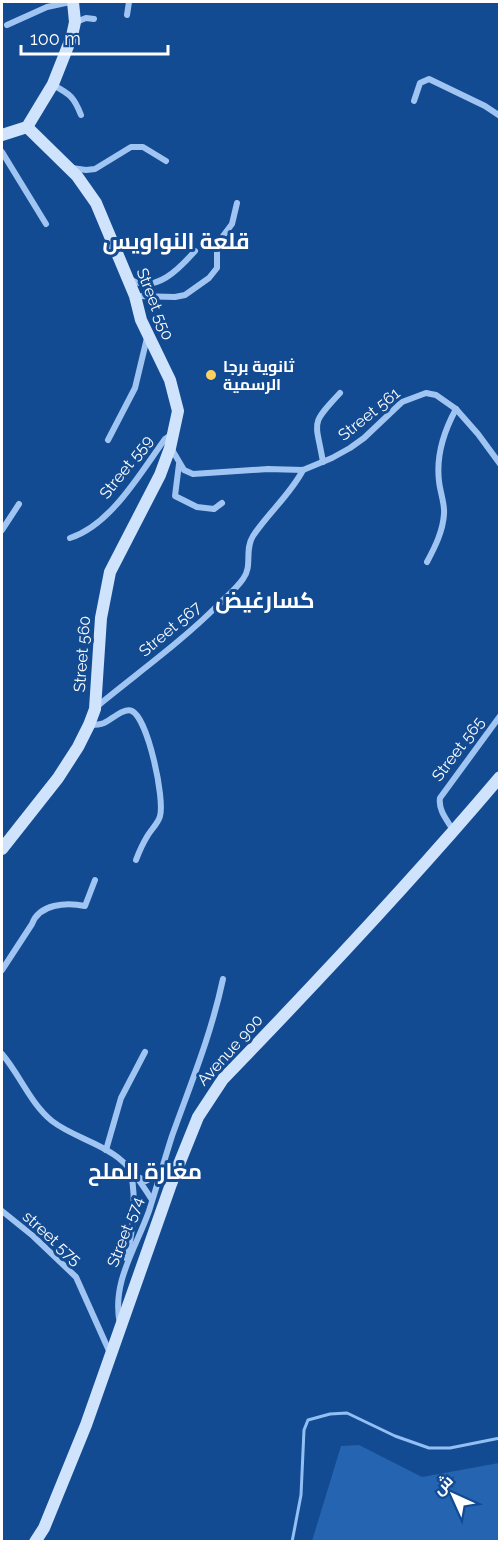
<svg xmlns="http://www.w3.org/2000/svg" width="501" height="1543" font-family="Raleway,Cairo,sans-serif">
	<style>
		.green { fill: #2564b1 }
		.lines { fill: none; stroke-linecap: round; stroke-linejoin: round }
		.stream { stroke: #92c0f5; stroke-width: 3 }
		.minor { stroke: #a0c5f2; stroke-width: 6 }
		.secondary { stroke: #cfe3fc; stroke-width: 12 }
		.poi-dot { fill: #ffd161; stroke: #134b92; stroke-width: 2 }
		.labels { text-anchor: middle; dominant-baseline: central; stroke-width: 6; stroke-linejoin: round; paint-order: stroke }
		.street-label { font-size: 16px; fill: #fff; stroke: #134b92 }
		.poi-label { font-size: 16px; font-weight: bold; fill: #fff; stroke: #134b92; text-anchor: start }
		.district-label { font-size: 22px; font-weight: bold; fill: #fff; stroke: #134b92 }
	</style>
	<rect width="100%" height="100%" fill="#134b92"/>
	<polygon class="green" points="359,1445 422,1477 499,1463 499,1541 312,1541 341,1446"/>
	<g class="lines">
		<polyline class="stream" points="292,1542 301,1495 304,1430 308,1420 330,1414 347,1413 395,1436 429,1448 450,1448 500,1438"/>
		<g class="minor">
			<polyline points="127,15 129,2"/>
			<polyline points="76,22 86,18 94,19"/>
			<polyline points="7,25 47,7 70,2"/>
			<path d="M53,85C70,94 74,97 81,115"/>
			<polyline points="414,101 420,83 429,79 485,106 500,116"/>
			<polyline points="2,152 46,224"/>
			<polyline points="72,168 86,170 95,169 131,147 143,147 166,161"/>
			<path d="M130,279C155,295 180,268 195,251"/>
			<polyline points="136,296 175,297 185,295 209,278 217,268 217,244 232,224 237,203"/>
			<polyline points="108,440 135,388 147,338"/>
			<polyline points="171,448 184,470 193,474 268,469 303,470 332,458 350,448 364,438 402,402 426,393 436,395 456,409 478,434 500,464"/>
			<path d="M323,462C316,420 309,426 340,393"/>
			<polyline points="179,464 175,496 197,507 214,509 222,503"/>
			<polyline points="2,530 19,504"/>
			<path d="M70,538C111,525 141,472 165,439L171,435"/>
			<path d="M427,562C435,547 443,531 444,514C445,504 440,492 439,481C436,456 444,431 456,409"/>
			<path d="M95,708C136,674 180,643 218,605C226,597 236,589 243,579C253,566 244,550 253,536C268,513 290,495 303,470"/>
			<path d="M90,725C95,725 99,725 104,723C111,720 124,707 132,711C148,719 165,799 160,816C159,822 151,830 148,835C143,843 139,852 136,860"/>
			<path d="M453,830C447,820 438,810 440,798L500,716"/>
			<path d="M2,970L32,924C39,904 66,902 85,906L95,880"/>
			<path d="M2,1054C20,1075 30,1103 52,1121C70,1135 94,1141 113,1154C129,1164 142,1184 152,1200"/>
			<polyline points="106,1150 121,1098 145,1052"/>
			<polyline points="136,1176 146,1181 161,1172"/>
			<polyline points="2,1211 33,1236 76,1277 110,1353"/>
			<path d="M127,1259C132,1232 137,1201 131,1174"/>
			<path d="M120,1324C111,1283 136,1248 149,1211C157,1186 164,1161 172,1136C191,1083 211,1035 223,979"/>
		</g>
		<g class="secondary">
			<polyline points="2,135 27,127 53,84 72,36 75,22 73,2"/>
			<polyline points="2,849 58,778 78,747 89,725 95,709 101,618 110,572 160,475 170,448 178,411 170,380 141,320 135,296 96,203 77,176 27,127"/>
			<path d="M35,1542L44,1528L86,1425L171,1184L198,1117L223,1079C318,981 412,881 500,777"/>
		</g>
	</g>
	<circle class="poi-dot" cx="211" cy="375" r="6"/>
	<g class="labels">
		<g class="street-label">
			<text transform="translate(155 304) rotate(69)">Street 550</text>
			<text transform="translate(369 414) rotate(-39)">Street 561</text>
			<text transform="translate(126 467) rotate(-52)">Street 559</text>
			<text transform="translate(170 629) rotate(-40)">Street 567</text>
			<text transform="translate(82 654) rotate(-86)">Street 560</text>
			<text transform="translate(458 749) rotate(-53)">Street 565</text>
			<text transform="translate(230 1050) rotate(-48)">Avenue 900</text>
			<text transform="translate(125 1232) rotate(-69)">Street 574</text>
			<text transform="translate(52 1238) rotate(42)">street 575</text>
		</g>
		<g class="poi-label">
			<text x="223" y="366">ثانوية برجا<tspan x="223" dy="18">الرسمية</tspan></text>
		</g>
		<g class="district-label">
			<text x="176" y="241">قلعة النواويس</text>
			<text x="265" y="600">كسارغيض</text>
			<text x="145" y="1171">مغارة الملح</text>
		</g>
	</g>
	<rect width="501" height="1543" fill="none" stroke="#ffffff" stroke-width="6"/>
	<g transform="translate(453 1495) rotate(315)" stroke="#134b92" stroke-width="4.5" paint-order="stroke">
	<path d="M0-4.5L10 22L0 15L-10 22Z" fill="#ffffff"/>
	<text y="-9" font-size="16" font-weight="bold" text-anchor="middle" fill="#ffffff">ش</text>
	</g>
	<path d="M21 45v9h147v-9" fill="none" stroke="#ffffff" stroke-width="3"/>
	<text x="30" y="45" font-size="18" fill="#ffffff" stroke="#134b92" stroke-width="4.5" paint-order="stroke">100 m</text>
</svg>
